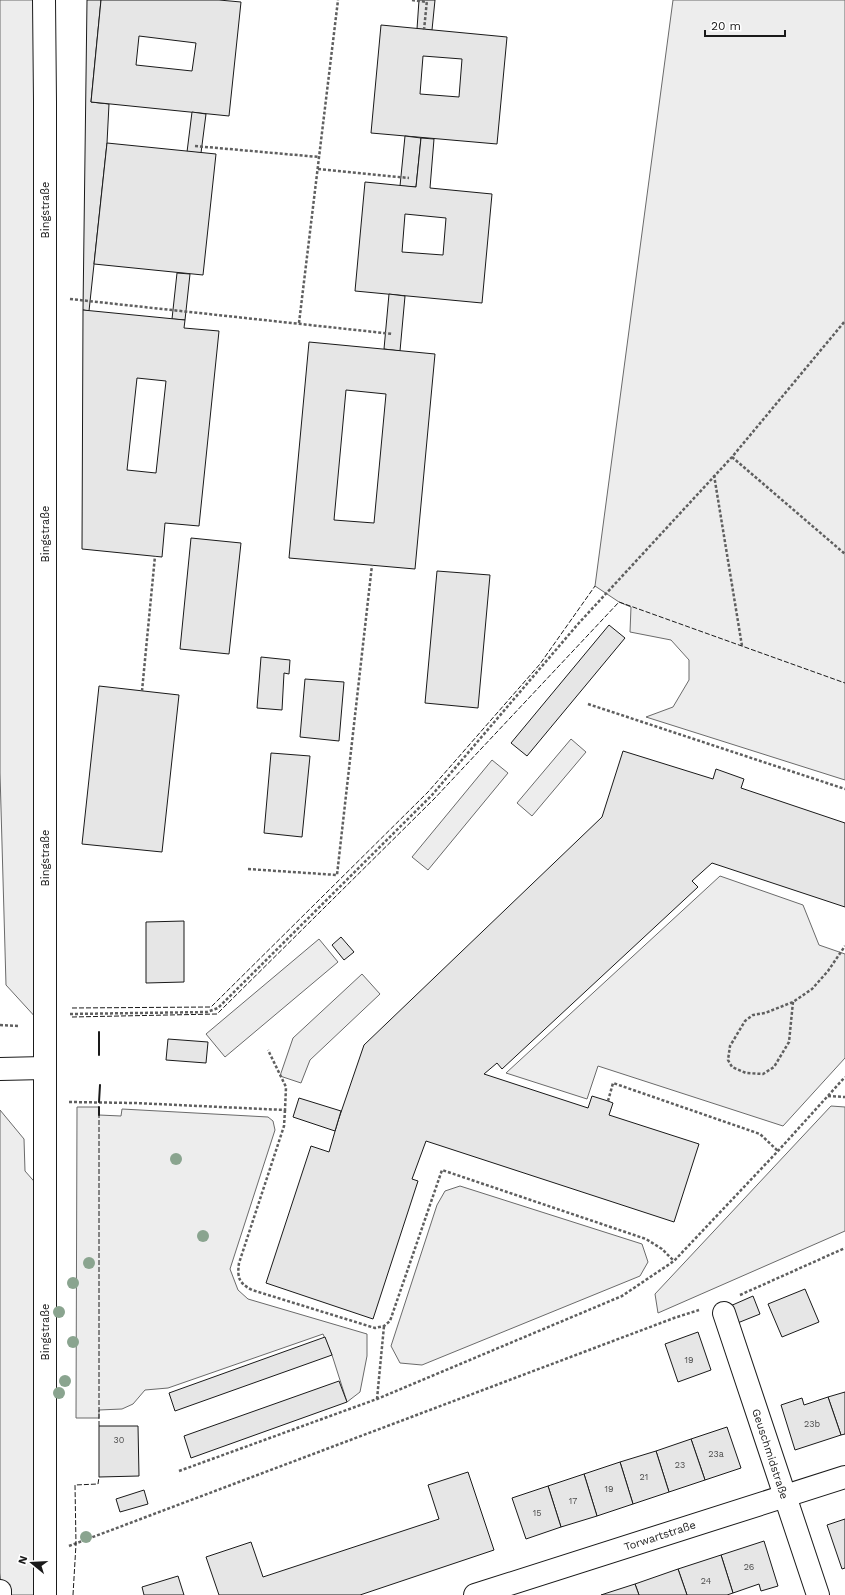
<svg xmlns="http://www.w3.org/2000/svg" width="845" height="1595" font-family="'Work Sans',sans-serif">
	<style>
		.built { fill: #ededed; stroke: #6a6a6a }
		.building { fill: #e6e6e6; stroke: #1a1a1a; fill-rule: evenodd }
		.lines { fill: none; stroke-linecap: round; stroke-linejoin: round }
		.street-casing { stroke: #1a1a1a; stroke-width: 24 }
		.secondary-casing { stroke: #1a1a1a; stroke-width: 24 }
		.path { stroke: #5f5f5f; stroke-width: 2.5; stroke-dasharray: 3 2; stroke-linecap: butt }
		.street { stroke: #fff; stroke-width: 22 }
		.secondary { stroke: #fff; stroke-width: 22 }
		.fence { stroke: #1a1a1a; stroke-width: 1; stroke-dasharray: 5 2; stroke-linecap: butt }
		.wall { stroke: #1a1a1a; stroke-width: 2 }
		.tree { fill: #8aa48f }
		.labels { text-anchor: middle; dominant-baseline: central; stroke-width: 3; stroke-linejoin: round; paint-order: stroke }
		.number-label { font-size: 9px; fill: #4d4d4d }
		.street-label { font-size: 11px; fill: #1a1a1a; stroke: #fff }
	</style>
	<rect width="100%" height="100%" fill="#fff"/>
	<g class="built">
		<polygon points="0,0 44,0 38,1020 6,985 0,773"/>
		<polygon points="673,0 845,0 845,780 646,717 673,707 689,680 689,660 671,640 630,632 631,607 619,602 595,586"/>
		<polygon points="571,739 586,752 532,816 517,803"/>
		<polygon points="492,760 508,773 428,870 412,857"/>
		<polygon points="720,876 803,905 819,945 845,954 845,1058 783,1126 598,1066 587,1099 506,1073"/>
		<polygon points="319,939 338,962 225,1057 206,1034"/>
		<polygon points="362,974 380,994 310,1060 301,1083 280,1076 293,1038"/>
		<polygon points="831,1106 845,1107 845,1231 658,1313 655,1294"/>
		<polygon points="77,1107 99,1107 99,1115 121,1116 122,1109 268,1117 273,1121 275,1130 230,1269 238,1290 248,1299 367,1334 367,1356 360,1392 347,1402 332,1355 323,1334 168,1388 145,1390 133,1404 122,1409 99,1410 99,1418 76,1418"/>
		<polygon points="0,1110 24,1139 25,1171 39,1187 42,1595 2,1595 0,1573"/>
		<polygon points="460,1186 642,1244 648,1262 640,1276 422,1365 400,1363 391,1346 437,1205 445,1191"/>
	</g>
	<g class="building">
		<polygon points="87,0 101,0 91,102 109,104 107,143 89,311 83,310"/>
		<path d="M101,0H219L241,2L229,116L91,102ZM139,36L196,43L192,71L136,65Z"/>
		<polygon points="419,0 435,0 432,30 417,29"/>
		<path d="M381,25L507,37L497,144L371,133ZM423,56L462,59L459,97L420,94Z"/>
		<polygon points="192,112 206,114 201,153 187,152"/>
		<polygon points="405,136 421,138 416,187 400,186"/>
		<path d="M421,138L434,139L430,188L492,194L482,303L355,291L365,182L416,187ZM405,214L446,218L443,255L402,252Z"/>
		<polygon points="107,143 216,154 203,275 94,264"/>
		<polygon points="177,273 190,274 185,320 172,319"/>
		<polygon points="389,294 405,296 400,351 384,349"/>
		<path d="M83,310L185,320L184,328L219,331L199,526L165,523L162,557L82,549ZM137,378L166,381L156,473L127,470Z"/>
		<path d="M309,342L435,354L415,569L289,558ZM346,390L386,394L374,523L334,520Z"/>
		<polygon points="191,538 241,543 229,654 180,649"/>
		<polygon points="437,571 490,575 478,708 425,703"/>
		<polygon points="609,625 625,638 527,756 511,743"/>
		<polygon points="261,657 290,660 289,674 284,673 282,710 257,708"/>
		<polygon points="305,679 344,682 339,741 300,737"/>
		<polygon points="99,686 179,695 162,852 82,844"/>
		<polygon points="623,751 713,779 716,769 744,779 741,788 845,823 845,907 712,863 692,881 698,887 502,1069 497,1063 484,1074 588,1108 592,1096 608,1101 613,1103 609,1115 699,1144 674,1222 426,1141 412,1179 418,1181 373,1319 266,1283 311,1146 329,1152 338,1121 364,1045 602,817"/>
		<polygon points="271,753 310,756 302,837 264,833"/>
		<polygon points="184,921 184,982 146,983 146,922"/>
		<polygon points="341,937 354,952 344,960 332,945"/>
		<polygon points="168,1039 208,1042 206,1063 166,1060"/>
		<polygon points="299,1098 341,1111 335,1131 293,1117"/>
		<polygon points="805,1289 819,1322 782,1337 768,1304"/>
		<polygon points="753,1296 760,1314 735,1324 728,1307"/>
		<polygon points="698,1332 711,1370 678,1382 665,1344"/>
		<polygon points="325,1337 332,1355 175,1411 169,1393"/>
		<polygon points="339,1381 347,1402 191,1458 184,1436"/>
		<polygon points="845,1392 845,1434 841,1435 828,1397"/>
		<polygon points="828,1397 841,1435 795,1450 781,1405 802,1398 804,1405"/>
		<polygon points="99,1426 138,1426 139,1476 99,1477"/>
		<polygon points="727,1427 741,1468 705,1480 691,1439"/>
		<polygon points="691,1439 705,1480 669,1492 656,1451"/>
		<polygon points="656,1451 669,1492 633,1504 620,1462"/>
		<polygon points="620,1462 633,1504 597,1516 584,1474"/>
		<polygon points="468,1472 494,1550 360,1595 219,1595 206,1557 251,1542 263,1577 439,1519 428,1485"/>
		<polygon points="584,1474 597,1516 561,1527 548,1486"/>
		<polygon points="548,1486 561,1527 526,1539 512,1498"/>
		<polygon points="144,1490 148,1504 120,1512 116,1499"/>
		<polygon points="845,1519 845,1568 842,1569 827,1525"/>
		<polygon points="764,1541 778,1586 761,1591 759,1584 733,1593 721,1555"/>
		<polygon points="721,1555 733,1593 727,1595 687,1595 678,1569"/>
		<polygon points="678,1569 687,1595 639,1595 635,1584"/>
		<polygon points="178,1576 184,1595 144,1595 142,1587"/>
		<polygon points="635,1584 639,1595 601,1595 607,1593"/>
	</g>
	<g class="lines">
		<defs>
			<g id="street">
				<polyline points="0,1069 44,1068"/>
				<polyline points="724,1313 818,1595"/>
				<polyline points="475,1595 845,1477"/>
			</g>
			<g id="secondary">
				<polyline points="44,0 45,101 45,1595"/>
				<polyline points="0,1591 0,1595"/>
			</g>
		</defs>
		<use href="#street" class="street-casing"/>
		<use href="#secondary" class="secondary-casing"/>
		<g class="path">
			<polyline points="412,0 427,2"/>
			<polyline points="424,30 427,0"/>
			<polyline points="195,146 319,157"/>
			<polyline points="318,169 409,178"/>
			<polyline points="70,299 393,334"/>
			<polyline points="299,323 338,0"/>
			<polyline points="732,457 845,554"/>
			<polyline points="714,475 742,646"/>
			<polyline points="142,691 155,556"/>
			<polyline points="588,704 845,789"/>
			<polyline points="248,869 337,875 372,565"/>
			<polyline points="793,1002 789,1042 774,1067 763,1074 746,1073 732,1067 728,1060 730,1046 745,1021 753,1015 765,1013 793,1002 812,989 828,971 845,946"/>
			<polyline points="70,1014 207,1012 218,1008 432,795 578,624 732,457 845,321"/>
			<polyline points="0,1025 19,1026"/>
			<polyline points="828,1096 845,1097"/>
			<polyline points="608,1101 613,1083 760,1134 778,1151"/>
			<polyline points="69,1102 135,1103 285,1110 286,1087 268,1050"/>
			<path d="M285,1110L284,1126L239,1263C237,1278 239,1283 252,1290L375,1328L384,1326L390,1321L442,1170L646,1239L662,1249L674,1261"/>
			<polyline points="740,1295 845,1248"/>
			<polyline points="377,1399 384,1326"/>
			<polyline points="179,1471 377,1399 622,1296 674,1261 778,1151 845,1077"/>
			<polyline points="69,1546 674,1318 699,1310"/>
		</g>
		<use href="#street" class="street"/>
		<use href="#secondary" class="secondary"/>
		<g class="fence">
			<polyline points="72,1008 211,1007 428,792 540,664 595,586"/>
			<polyline points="72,1017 217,1014 434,799 619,602 845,683"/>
			<polyline points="99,1426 99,1115"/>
			<polyline points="73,1595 76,1544 75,1485 98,1484 99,1477"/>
		</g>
		<g class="wall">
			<polyline points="99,1055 99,1032"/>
			<polyline points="99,1102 100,1085"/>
			<polyline points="99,1115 99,1107"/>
		</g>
	</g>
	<g class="tree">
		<circle cx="176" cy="1159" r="6"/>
		<circle cx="203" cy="1236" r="6"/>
		<circle cx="89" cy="1263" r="6"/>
		<circle cx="73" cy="1283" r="6"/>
		<circle cx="59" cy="1312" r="6"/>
		<circle cx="73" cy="1342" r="6"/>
		<circle cx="65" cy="1381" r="6"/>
		<circle cx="59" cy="1393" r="6"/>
		<circle cx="86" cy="1537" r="6"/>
	</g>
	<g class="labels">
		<g class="number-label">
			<text x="689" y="1360">19</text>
			<text x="812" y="1424">23b</text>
			<text x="119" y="1440">30</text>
			<text x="716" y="1454">23a</text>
			<text x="680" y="1465">23</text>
			<text x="644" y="1477">21</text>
			<text x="609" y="1489">19</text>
			<text x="573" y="1501">17</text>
			<text x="537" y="1513">15</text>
			<text x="749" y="1567">26</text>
			<text x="706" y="1581">24</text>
		</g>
		<g class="street-label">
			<text transform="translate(45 210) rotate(-90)">Bingstraße</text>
			<text transform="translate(45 534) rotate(-90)">Bingstraße</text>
			<text transform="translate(45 858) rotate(-90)">Bingstraße</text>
			<text transform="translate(45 1332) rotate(-90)">Bingstraße</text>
			<text transform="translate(770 1454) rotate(72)">Geuschmidstraße</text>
			<text transform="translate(660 1536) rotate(-18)">Torwartstraße</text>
		</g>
	</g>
	<g transform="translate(32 1563) rotate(288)" stroke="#ffffff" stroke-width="3" paint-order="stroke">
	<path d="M0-3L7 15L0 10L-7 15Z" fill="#1a1a1a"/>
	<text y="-6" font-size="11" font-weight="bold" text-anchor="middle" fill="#1a1a1a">N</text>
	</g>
	<path d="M705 30v6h80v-6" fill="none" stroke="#1a1a1a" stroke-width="2"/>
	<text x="711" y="30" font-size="12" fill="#1a1a1a" stroke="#ffffff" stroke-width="3" paint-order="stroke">20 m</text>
</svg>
